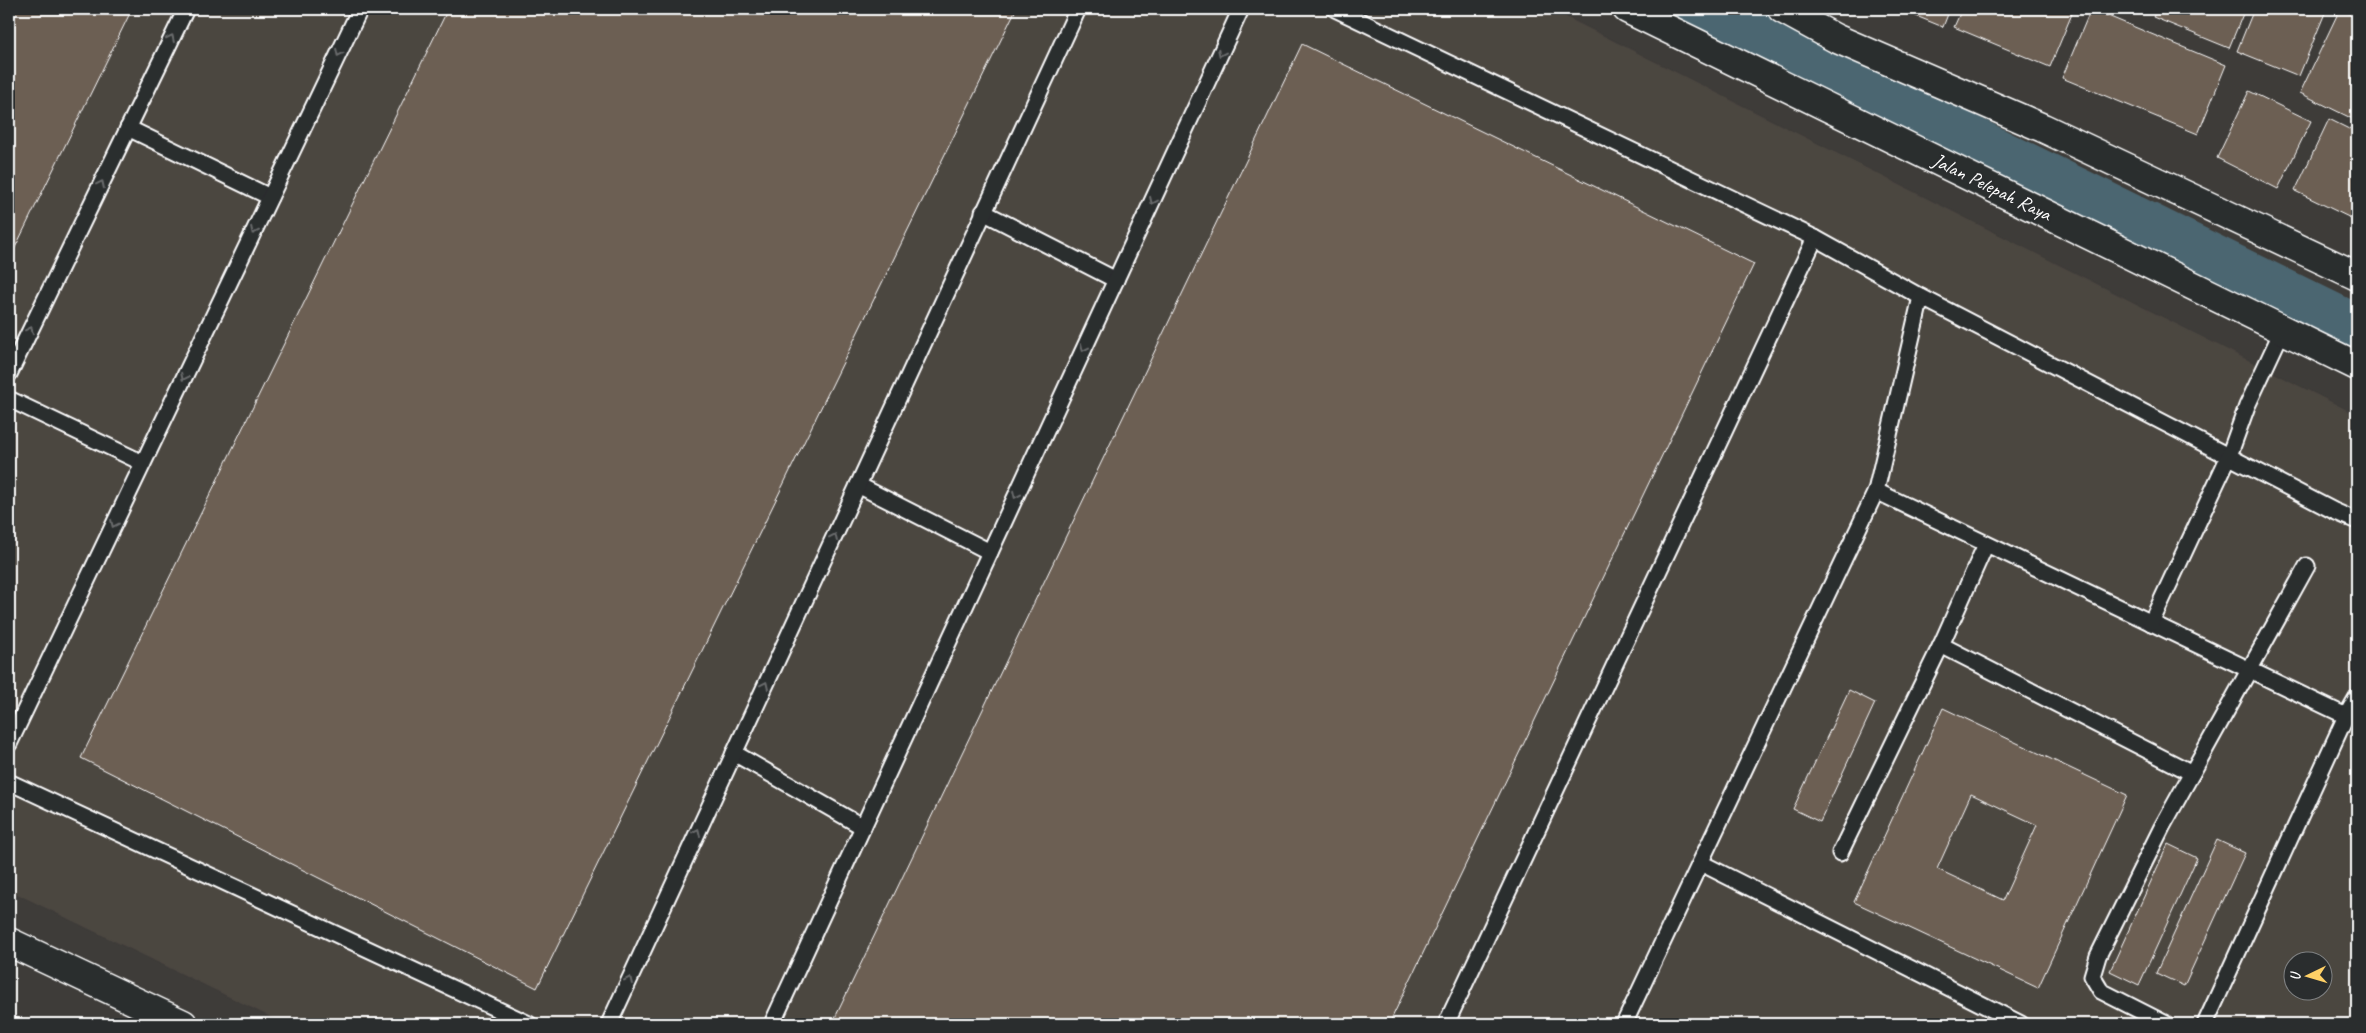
<svg xmlns="http://www.w3.org/2000/svg" width="2366" height="1033" font-family="Caveat,sans-serif">
	<style>
		.built { fill: #4c4641; fill-rule: evenodd }
		.lines { fill: none; stroke-linecap: round; stroke-linejoin: round }
		.river { stroke: #4c6671; stroke-width: 64 }
		.building { fill: #6c5e53; stroke: #fff; fill-rule: evenodd }
		.service-casing { stroke: #fff; stroke-width: 19 }
		.minor-casing { stroke: #fff; stroke-width: 31 }
		.tertiary-casing { stroke: #fff; stroke-width: 31 }
		.service { stroke: #2a2d2e; stroke-width: 15 }
		.minor { stroke: #2a2d2e; stroke-width: 28 }
		.tertiary { stroke: #2a2d2e; stroke-width: 28 }
		.oneway { stroke: #6a6c6d }
		.labels { text-anchor: middle; dominant-baseline: central; stroke-width: 4.5; stroke-linejoin: round; paint-order: stroke }
		.street-label { font-size: 20px; fill: #fff; stroke: #2a2d2e }
	</style>
	<rect width="100%" height="100%" fill="#3e3c39"/>
	<filter id="ink" filterUnits="userSpaceOnUse"><feTurbulence type="fractalNoise" baseFrequency=".02" numOctaves="2"/><feDisplacementMap in="SourceGraphic" scale="10" xChannelSelector="R" yChannelSelector="G"/><feConvolveMatrix kernelMatrix="1 2 1 2 8 2 1 2 1" color-interpolation-filters="sRGB"/></filter>
	<g filter="url(#ink)">
		<path class="built" d="M9,9H1550L2357,415V1024H285L9,890ZM2294,960H2324V990H2294Z"/>
		<g class="lines">
			<polyline class="river" points="1686,9 2357,338"/>
		</g>
		<g class="building">
			<polygon points="9,9 132,9 9,260"/>
			<polygon points="448,9 1016,9 537,988 81,758"/>
			<polygon points="1899,9 1950,9 1943,27"/>
			<polygon points="1962,9 2074,9 2050,67 1954,27"/>
			<polygon points="2091,9 2226,65 2198,134 2062,78"/>
			<polygon points="2157,9 2245,9 2229,48 2153,17"/>
			<polygon points="2254,9 2315,9 2325,13 2299,76 2237,51"/>
			<polygon points="2340,9 2357,17 2357,121 2300,93"/>
			<polygon points="1302,44 1754,264 1389,1024 832,1024"/>
			<polygon points="2249,91 2311,121 2278,189 2217,158"/>
			<polygon points="2329,119 2357,133 2357,221 2295,191"/>
			<polygon points="1849,690 1875,703 1820,822 1793,809"/>
			<path d="M1943,708L2127,795L2038,988L1854,902ZM1971,794L2037,825L2003,900L1937,869Z"/>
			<polygon points="2217,840 2245,853 2184,986 2156,973"/>
			<polygon points="2168,844 2197,858 2139,985 2110,971"/>
			<polygon points="10,1015 31,1024 9,1024"/>
		</g>
		<g class="lines">
			<defs>
				<g id="service">
					<polyline points="1335,9 1815,238 1921,297 2334,511 2357,521"/>
					<polyline points="128,128 270,197"/>
					<polyline points="983,212 1116,280"/>
					<polyline points="9,374 186,9"/>
					<polyline points="9,399 143,463"/>
					<polyline points="858,485 990,552"/>
					<polyline points="1876,491 2346,716"/>
					<polyline points="2151,623 2229,456 2247,406 2283,329"/>
					<polyline points="1941,645 2192,773"/>
					<polyline points="9,744 360,9"/>
					<polyline points="734,753 863,827"/>
					<polyline points="9,782 529,1024"/>
					<polyline points="1840,853 1941,645 1986,544"/>
					<polyline points="1701,863 2021,1024"/>
					<polyline points="609,1024 1078,9"/>
					<polyline points="772,1024 1241,9"/>
					<polyline points="1446,1024 1815,238"/>
					<polyline points="1624,1024 1876,491 1921,297"/>
					<polyline points="2166,1024 2101,991 2092,976 2098,956 2162,827 2307,566"/>
					<polyline points="2205,1024 2346,716 2357,697"/>
				</g>
				<g id="minor">
					<polyline points="1782,9 1835,38 2043,128 2357,276"/>
					<polyline points="9,942 183,1024"/>
				</g>
				<polyline id="tertiary" points="1627,9 2357,366"/>
			</defs>
			<use href="#service" class="service-casing"/>
			<use href="#minor" class="minor-casing"/>
			<use href="#tertiary" class="tertiary-casing"/>
			<use href="#service" class="service"/>
			<use href="#minor" class="minor"/>
			<use href="#tertiary" class="tertiary"/>
		</g>
		<defs><path id="oneway-chevron" d="M-2-3.5L2.5 0L-2 3.5" fill="none" stroke-width="1.6" stroke-linecap="round" stroke-linejoin="round" transform="scale(1.25)"/></defs>
		<g class="oneway">
			<use href="#oneway-chevron" transform="translate(171 38) rotate(-64)"/>
			<use href="#oneway-chevron" transform="translate(339 53) rotate(116)"/>
			<use href="#oneway-chevron" transform="translate(1221 53) rotate(115)"/>
			<use href="#oneway-chevron" transform="translate(101 184) rotate(-64)"/>
			<use href="#oneway-chevron" transform="translate(1153 201) rotate(115)"/>
			<use href="#oneway-chevron" transform="translate(254 231) rotate(116)"/>
			<use href="#oneway-chevron" transform="translate(30 330) rotate(-64)"/>
			<use href="#oneway-chevron" transform="translate(1084 348) rotate(115)"/>
			<use href="#oneway-chevron" transform="translate(184 377) rotate(116)"/>
			<use href="#oneway-chevron" transform="translate(1016 495) rotate(115)"/>
			<use href="#oneway-chevron" transform="translate(114 524) rotate(115)"/>
			<use href="#oneway-chevron" transform="translate(834 537) rotate(-65)"/>
			<use href="#oneway-chevron" transform="translate(765 685) rotate(-65)"/>
			<use href="#oneway-chevron" transform="translate(697 832) rotate(-65)"/>
			<use href="#oneway-chevron" transform="translate(629 980) rotate(-65)"/>
		</g>
	</g>
	<g class="labels">
		<g class="street-label">
			<text transform="translate(1992 187) rotate(26)">Jalan Pelepah Raya</text>
		</g>
	</g>
	<rect width="2366" height="1033" fill="none" stroke="#2a2d2e" stroke-width="30"/>
	<rect x="15" y="15" width="2336" height="1003" fill="none" stroke="#fff" stroke-width="2" filter="url(#ink)"/>
	<g transform="translate(2308 976) rotate(265)"><circle r="24" fill="#2a2d2e" stroke="#7f8182"/>
	<path d="M0-4L9 19L0 12L-9 19Z" fill="#ffd166"/>
	<text y="-8" font-size="14" font-weight="bold" text-anchor="middle" fill="#ffffff">U</text>
	</g>
</svg>
